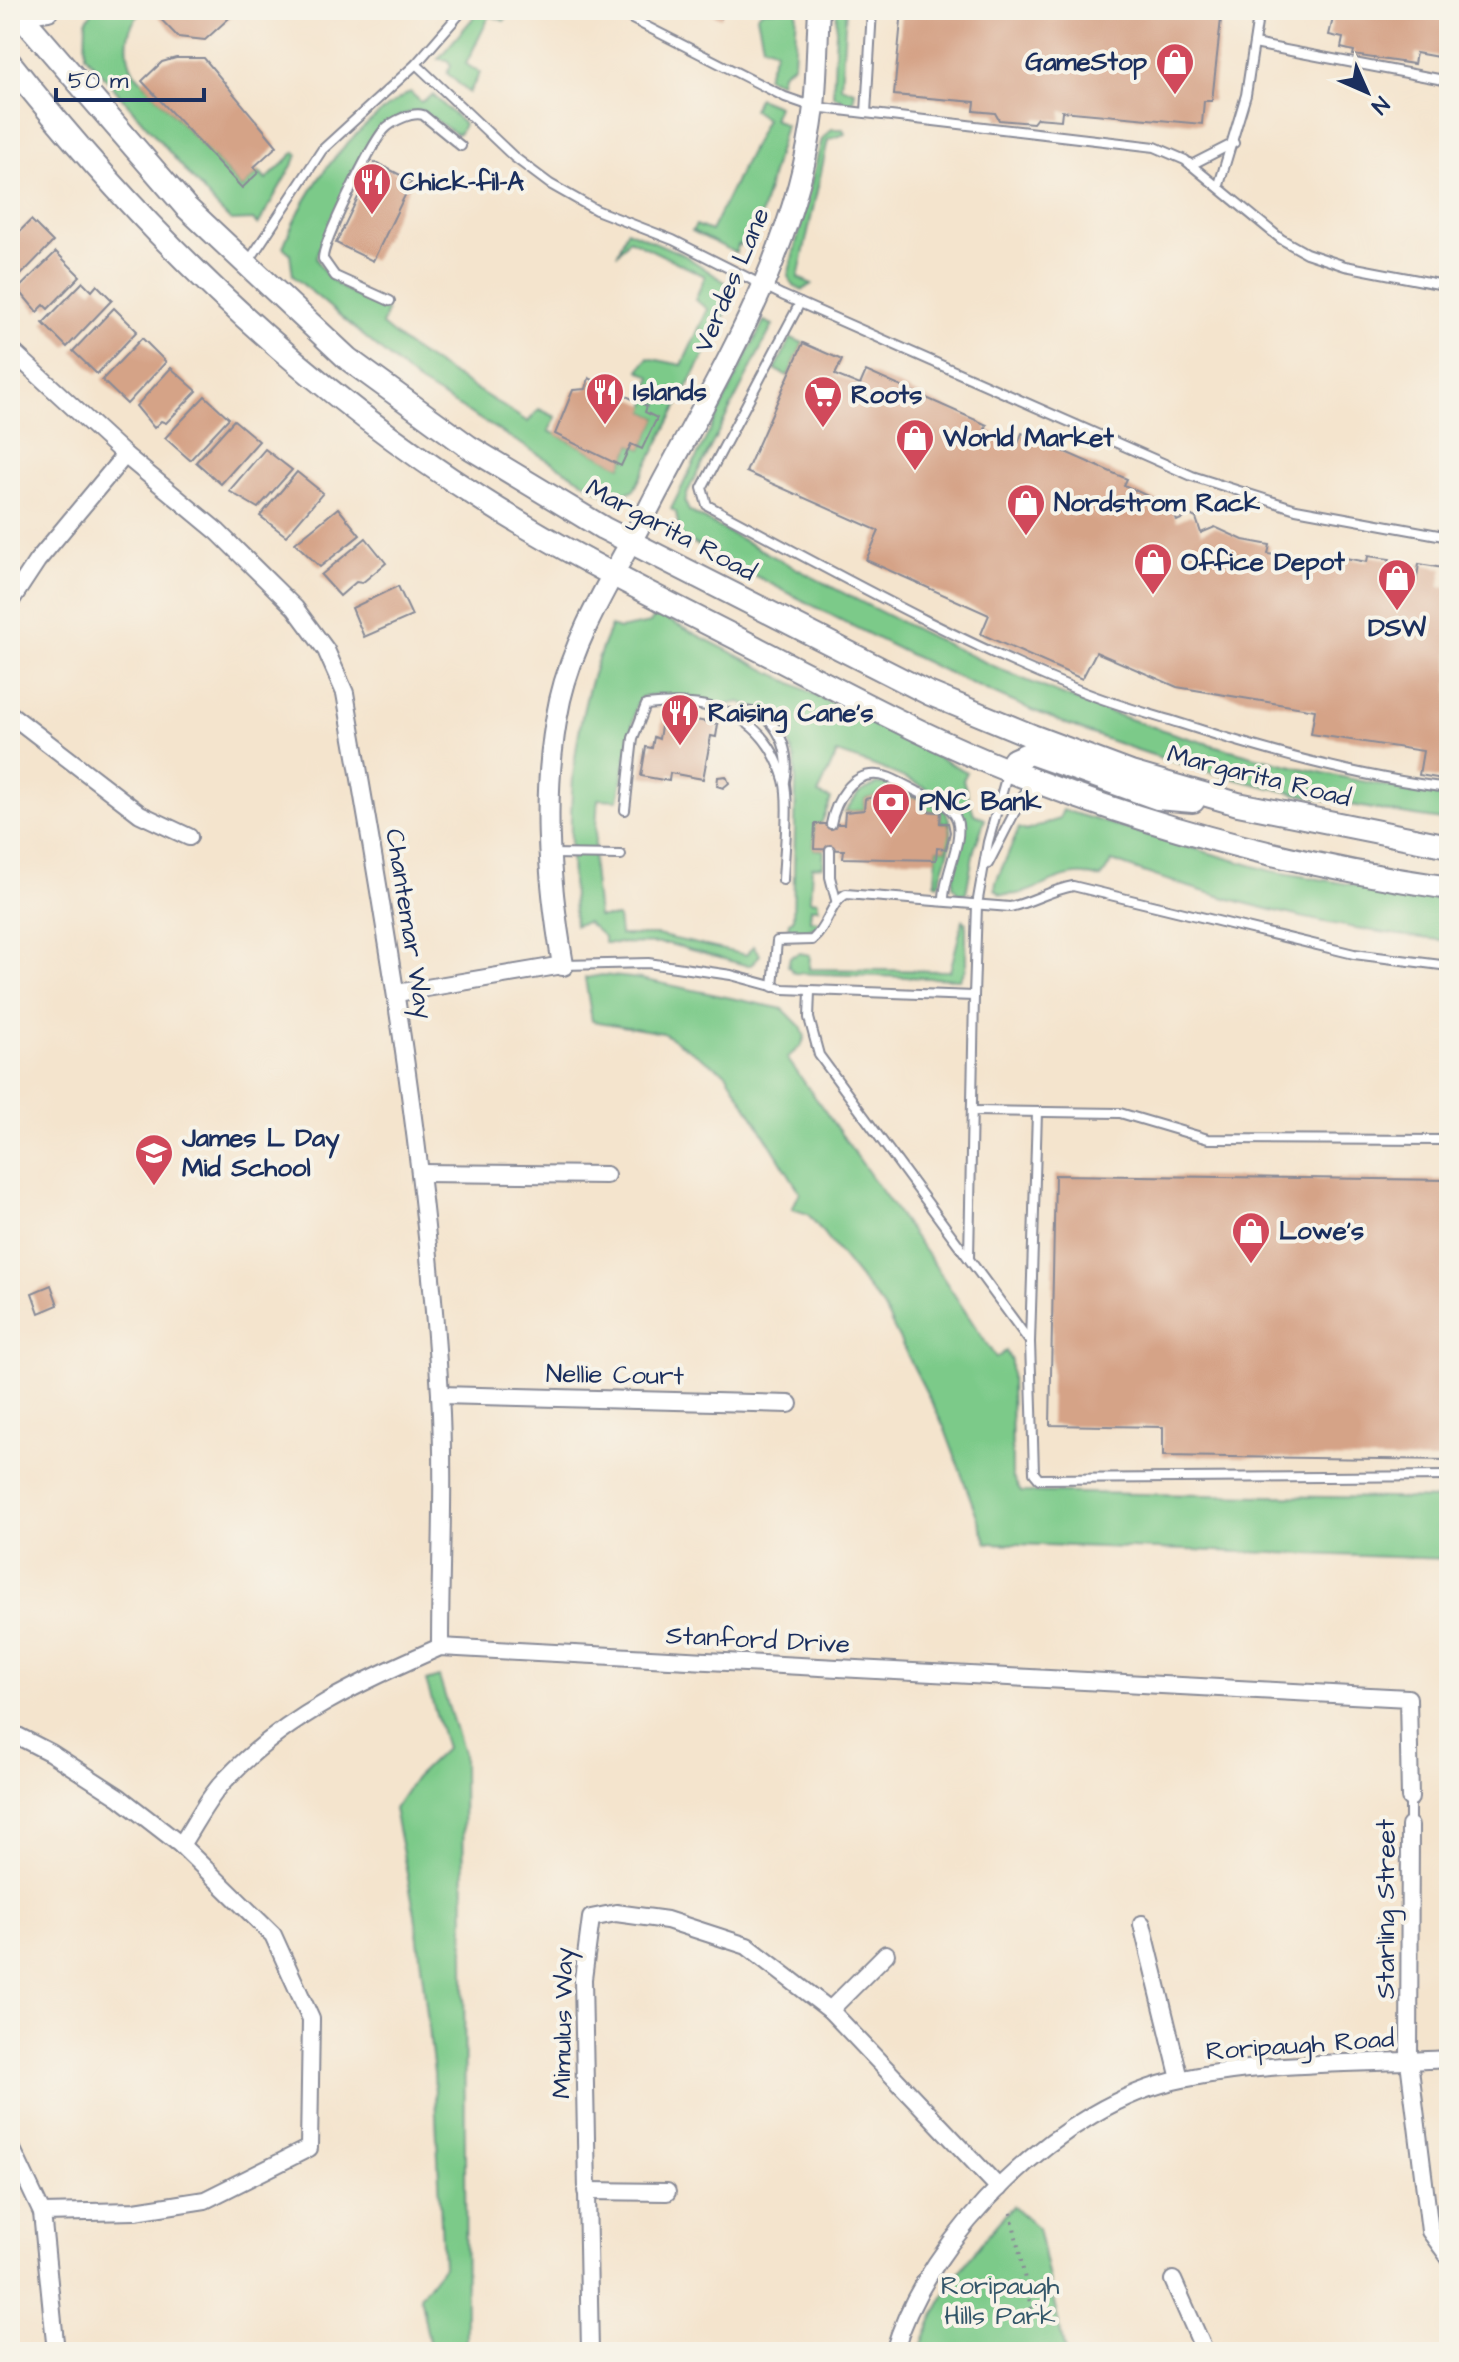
<svg xmlns="http://www.w3.org/2000/svg" width="1459" height="2362" font-family="'Architects Daughter',sans-serif">
	<style>
		.green { fill: #7cca89; stroke: #4c7c74; stroke-width: 2 }
		.building { fill: #d5a387 }
		.lines { fill: none; stroke-linecap: round; stroke-linejoin: round }
		.service-casing { stroke: #888a96; stroke-width: 12 }
		.minor-casing { stroke: #888a96; stroke-width: 20 }
		.tertiary-casing { stroke: #888a96; stroke-width: 24 }
		.secondary-casing { stroke: #888a96; stroke-width: 26 }
		.path { stroke: #888a96; stroke-width: 4; stroke-dasharray: 2 6; stroke-linecap: butt }
		.service { stroke: #fff; stroke-width: 8 }
		.minor { stroke: #fff; stroke-width: 16 }
		.tertiary { stroke: #fff; stroke-width: 20 }
		.secondary { stroke: #fff; stroke-width: 22 }
		.labels { text-anchor: middle; dominant-baseline: central; stroke-width: 8; stroke-linejoin: round; paint-order: stroke }
		.poi-label { font-size: 26px; font-weight: bold; fill: #1b2f5e; stroke: #f7f3e8; text-anchor: start }
		.street-label { font-size: 26px; fill: #1b2f5e; stroke: #f7f3e8 }
		.park-label { font-size: 26px; fill: #335669; stroke: #f7f3e8 }
	</style>
	<rect width="100%" height="100%" fill="#f7f3e8"/>
	<filter id="ink" filterUnits="userSpaceOnUse"><feTurbulence type="fractalNoise" baseFrequency=".0125" numOctaves="2"/><feDisplacementMap in="SourceGraphic" scale="16" xChannelSelector="R" yChannelSelector="G"/><feConvolveMatrix kernelMatrix="1 2 1 2 8 2 1 2 1" color-interpolation-filters="sRGB"/></filter>
	<filter id="wash" filterUnits="userSpaceOnUse"><feTurbulence type="fractalNoise" baseFrequency=".006" numOctaves="4" result="noise"/><feDisplacementMap in="SourceGraphic" scale="32" xChannelSelector="R" yChannelSelector="G"/><feGaussianBlur stdDeviation="1.8" result="paint"/><feColorMatrix in="noise" values="0 0 0 0 0 0 0 0 0 0 0 0 0 0 0 0 0 1.4 0 .05"/><feComposite in="paint" operator="in"/></filter>
	<g filter="url(#wash)">
		<rect width="100%" height="100%" fill="#f4e4cd"/>
		<g class="green">
			<path d="M94,10H146C125,23 123,51 134,72L242,188L259,172L266,180L295,152L298,155L258,225L253,220L231,221L217,207L85,55L86,21Z"/>
			<polygon points="480,10 511,10 504,21 490,15 466,64 480,73 469,93 447,73 451,65 447,60 438,59"/>
			<polygon points="763,10 797,10 794,64 782,73 780,82 766,77 776,50 763,45 757,16"/>
			<polygon points="837,10 846,10 841,87 855,91 853,102 849,104 833,95"/>
			<path d="M410,92L421,102L433,95L464,124L460,133L456,134L421,110C373,116 360,164 343,201C334,220 321,237 316,258C329,288 360,297 387,311L382,325L409,347L528,422L539,409L556,417L549,431L621,466L631,444L642,449L657,418L645,412L651,377L639,370L648,358L682,365L708,309L695,300L705,276L629,239L617,255L627,230L684,255L728,284L723,292L727,311L634,490L611,498L418,382L293,276L290,253L283,247C308,183 351,128 410,92Z"/>
			<polygon points="758,98 778,106 773,119 785,125 754,241 738,245 736,253 692,231 696,225 711,231 766,119 753,110"/>
			<polygon points="832,129 843,129 845,134 828,140 798,278 812,284 802,290 793,286 788,276 822,139"/>
			<path d="M764,321L773,325L688,491L685,502L689,511C784,563 881,614 980,660C1128,728 1289,771 1449,797V821C1328,804 1205,777 1090,733C949,680 813,606 680,536L676,512L671,509Z"/>
			<polygon points="791,338 803,343 788,376 775,370"/>
			<path d="M656,614L967,772L963,780L974,814L985,819L974,850L966,893L959,894L953,886C952,865 966,845 964,825C960,793 865,762 837,753L818,794L831,799L821,824H815L814,849L824,850L823,866L812,867L810,900L818,901V908H811L810,920L818,921V926L805,931L788,929L789,922L793,920L796,782L795,760L788,738L774,716L740,702L722,706L658,694L641,697L636,706L618,800L598,799L593,868L598,917H618L620,935H657L746,955L753,946L760,955L751,965H745L669,944L604,943V937L587,922L575,925C566,820 568,723 611,626L619,629L650,623Z"/>
			<path d="M877,784H893L943,808C961,832 945,858 939,884L935,883L937,848L946,849L948,823H940L941,812L922,811L923,799L887,794L865,799L864,810L845,812L859,793Z"/>
			<path d="M1063,810L1271,871L1449,901V941C1335,930 1219,900 1112,861L1101,878C1058,864 1037,900 1000,894L995,889L996,882L1019,828L1026,831L1059,819Z"/>
			<polygon points="963,920 966,923 966,969 959,979 794,973 788,966 790,957 800,953 810,955 809,969 950,971"/>
			<polygon points="602,975 641,979 783,1009 801,1027 805,1037 801,1046 787,1058 936,1267 996,1358 1006,1351 1011,1361 1012,1476 1021,1492 1449,1499 1449,1559 987,1543 944,1427 883,1307 808,1214 792,1209 800,1192 726,1073 663,1033 592,1021 585,978"/>
			<polygon points="439,1677 463,1753 466,2352 431,2352 420,2296 443,2266 434,2073 415,1914 394,1809 415,1778 446,1748 426,1681"/>
			<path d="M1013,2206L1038,2228L1065,2352H919C938,2296 973,2249 1013,2206Z"/>
		</g>
		<g id="blocks">
			<g class="building">
				<polygon points="152,10 238,10 205,40 178,37"/>
				<polygon points="703,10 725,10 721,18"/>
				<polygon points="902,10 1222,10 1212,101 1204,101 1202,124 1062,111 1061,120 1037,118 1033,123 999,120 995,113 974,111 975,102 894,95"/>
				<polygon points="1335,10 1449,10 1449,59 1416,53 1414,64 1353,55 1354,51 1341,48 1343,38 1329,35"/>
				<polygon points="176,58 204,58 277,146 254,167 259,172 242,188 142,81 162,62"/>
				<polygon points="375,162 412,181 373,261 336,243"/>
				<polygon points="31,220 53,242 14,282 10,278 10,241"/>
				<polygon points="56,252 80,276 48,309 44,305 37,312 18,289"/>
				<polygon points="83,282 92,291 97,285 112,300 67,347 43,323"/>
				<polygon points="114,308 137,331 97,374 73,351"/>
				<polygon points="142,338 166,362 127,404 102,380"/>
				<polygon points="803,343 842,360 835,375 860,385 866,371 987,425 985,429 1018,444 1022,433 1127,479 1124,485 1171,507 1177,521 1190,515 1196,518 1201,533 1215,527 1243,540 1270,545 1268,554 1338,566 1340,557 1367,562 1368,556 1390,559 1387,577 1416,583 1419,564 1443,568 1439,587 1449,588 1449,780 1419,775 1423,751 1311,734 1315,710 1177,687 1096,652 1082,679 981,634 989,615 866,560 879,531 746,472"/>
				<polygon points="171,368 197,391 166,423 161,421 154,428 136,406"/>
				<polygon points="589,378 647,406 645,412 657,418 642,449 631,444 621,466 555,434 573,390 586,389"/>
				<polygon points="205,396 229,418 190,460 165,438"/>
				<polygon points="234,420 259,441 221,484 196,462"/>
				<polygon points="265,449 292,470 258,508 229,491"/>
				<polygon points="297,472 323,493 286,536 260,516"/>
				<polygon points="338,508 360,535 320,567 295,543"/>
				<polygon points="366,538 386,563 362,583 356,582 340,596 321,575"/>
				<polygon points="398,586 412,616 364,637 352,608"/>
				<polygon points="663,714 718,724 716,737 711,736 703,779 670,773 669,781 641,776 646,747 652,748 654,737 659,739"/>
				<polygon points="726,776 729,783 723,788 717,786 718,777"/>
				<polygon points="887,794 923,799 922,811 941,812 940,823 948,823 950,832 946,849 937,848 936,860 843,858 844,850 814,849 815,824 844,824 845,812 864,810 865,799"/>
				<polygon points="1055,1175 1449,1180 1449,1460 1163,1456 1163,1427 1050,1425"/>
				<polygon points="51,1285 58,1305 39,1313 32,1293"/>
			</g>
		</g>
	</g>
	<g filter="url(#ink)">
		<use href="#blocks" fill-opacity="0" stroke="#888a96" stroke-width="2"/>
		<g class="lines">
			<defs>
				<g id="service">
					<polyline points="606,10 626,16 785,97 814,107 1155,147 1185,160 1281,239 1306,253 1345,266 1449,286"/>
					<polyline points="1254,44 1449,81"/>
					<polyline points="416,64 514,157 550,184 596,210 673,240 782,295 1192,476 1296,509 1449,537"/>
					<polyline points="866,113 872,10"/>
					<polyline points="1191,165 1234,143"/>
					<polyline points="1219,185 1246,95 1259,10"/>
					<polyline points="247,264 322,150 416,64 463,10"/>
					<path d="M390,301L335,276L323,259C322,243 371,145 384,130C392,121 412,112 423,115L461,146"/>
					<path d="M800,303L702,488L707,505C830,570 951,639 1081,691C1112,704 1146,713 1179,723C1266,751 1357,777 1449,788"/>
					<path d="M736,713C773,703 793,750 785,781"/>
					<path d="M625,810L633,738L646,705C710,698 764,711 784,780C790,801 784,856 783,880"/>
					<path d="M831,824C835,802 851,772 878,775C891,776 906,786 918,792C933,799 951,803 957,820C964,840 944,875 944,899"/>
					<polyline points="830,850 830,877 836,900"/>
					<polyline points="550,854 621,855"/>
					<polyline points="988,864 1024,794 1039,788"/>
					<polyline points="564,965 648,963 731,975 783,989 974,996 977,905 988,842 1008,771"/>
					<path d="M773,987L777,941L812,940C828,927 829,904 846,894L1010,907C1032,902 1051,890 1073,886L1354,954L1449,966"/>
					<polyline points="810,991 809,1018 819,1055 1030,1342 1034,1473 1039,1479 1449,1476"/>
					<polyline points="972,1111 1120,1113 1208,1139 1449,1140"/>
					<polyline points="969,1258 974,996"/>
					<polyline points="1030,1342 1037,1112"/>
					<polyline points="1410,1798 1410,1826"/>
				</g>
				<g id="minor">
					<path d="M10,349L125,455L218,532L295,608L326,650L345,693C386,925 426,1158 440,1394C445,1478 440,1563 440,1647"/>
					<polyline points="10,602 37,561 125,455"/>
					<polyline points="10,714 140,814 189,837"/>
					<polyline points="397,993 563,965"/>
					<polyline points="420,1173 606,1175"/>
					<polyline points="440,1395 789,1404"/>
					<polyline points="10,1732 51,1753 119,1797 181,1845 273,1935 311,2019 309,2148 205,2200 135,2211 42,2213"/>
					<polyline points="1410,1826 1409,2061 1430,2231 1449,2257"/>
					<path d="M181,1845C195,1824 208,1797 226,1779C287,1715 361,1682 440,1647L1408,1698L1410,1798"/>
					<polyline points="1142,1924 1180,2079"/>
					<polyline points="830,2010 886,1954"/>
					<polyline points="10,2145 42,2213 56,2352"/>
					<polyline points="586,2191 667,2192"/>
					<polyline points="1173,2280 1205,2352"/>
					<polyline points="590,2352 583,1979 591,1918 616,1913 667,1920 747,1946 830,2010 999,2188"/>
					<path d="M894,2352C927,2236 1063,2102 1183,2079C1271,2061 1360,2064 1449,2059"/>
				</g>
				<g id="tertiary">
					<polyline points="19,14 48,10"/>
					<path d="M563,965C548,878 541,789 560,700C576,631 617,570 649,508C715,380 797,254 814,107C817,75 817,42 819,10"/>
				</g>
				<g id="secondary">
					<polyline points="16,10 186,207 348,359 469,447 603,528 928,693 1032,736 1131,773 1238,804 1449,846"/>
					<path d="M10,63C144,233 300,384 483,500C572,557 667,602 760,650C836,689 911,730 990,763C1137,824 1292,865 1449,888"/>
					<polyline points="1009,770 1014,760 1030,753 1157,798 1193,801"/>
				</g>
			</defs>
			<use href="#service" class="service-casing"/>
			<use href="#minor" class="minor-casing"/>
			<use href="#tertiary" class="tertiary-casing"/>
			<use href="#secondary" class="secondary-casing"/>
			<polyline class="path" points="1011,2213 1034,2322"/>
			<use href="#service" class="service"/>
			<use href="#minor" class="minor"/>
			<use href="#tertiary" class="tertiary"/>
			<use href="#secondary" class="secondary"/>
		</g>
	</g>
	<defs>
		<symbol id="shop-pin" viewBox="-11 -11 22 30"><path d="M0 17L-7.5 6A9.5 9.5 0 1 1 7.5 6Z" fill="#d1495b" stroke="#f7f3e8"/><path d="M-5-2.5h2.3a2.7 3.5 0 0 1 5.4 0H5L5.5 6h-11ZM-1.5-2.5h3a1.5 2.3 0 0 0-3 0Z" fill="#fff"/></symbol>
		<symbol id="restaurant-pin" viewBox="-11 -11 22 30"><path d="M0 17L-7.5 6A9.5 9.5 0 1 1 7.5 6Z" fill="#d1495b" stroke="#f7f3e8"/><path d="M-5-6h1v4h1v-4h1v4h1v-4h1v5L-1.5 .5V6h-2V.5L-5-1ZM5-6V6H3V1.5H1.5Q1.5-4 5-6Z" fill="#fff"/></symbol>
		<symbol id="supermarket-pin" viewBox="-11 -11 22 30"><path d="M0 17L-7.5 6A9.5 9.5 0 1 1 7.5 6Z" fill="#d1495b" stroke="#f7f3e8"/><path d="M-6-5.5h2.5l.6 2H6L4.5 2H-2.5L-4.4-4H-6ZM-1.5 3.2a1.3 1.3 0 1 0 .1 0ZM3 3.2a1.3 1.3 0 1 0 .1 0Z" fill="#fff"/></symbol>
		<symbol id="bank-pin" viewBox="-11 -11 22 30"><path d="M0 17L-7.5 6A9.5 9.5 0 1 1 7.5 6Z" fill="#d1495b" stroke="#f7f3e8"/><path d="M-6-4H6V4H-6ZM0-2.3a2.3 2.3 0 1 0 0 4.6a2.3 2.3 0 1 0 0-4.6Z" fill="#fff"/></symbol>
		<symbol id="school-pin" viewBox="-11 -11 22 30"><path d="M0 17L-7.5 6A9.5 9.5 0 1 1 7.5 6Z" fill="#d1495b" stroke="#f7f3e8"/><path d="M0-5L7-2L0 1L-7-2ZM-4 1L0 2.5L4 1V4Q0 6-4 4Z" fill="#fff"/></symbol>
	</defs>
	<g fill-rule="evenodd">
		<use href="#shop-pin" x="1153" y="40" width="44" height="60"/>
		<use href="#restaurant-pin" x="350" y="160" width="44" height="60"/>
		<use href="#restaurant-pin" x="583" y="370" width="44" height="60"/>
		<use href="#supermarket-pin" x="801" y="373" width="44" height="60"/>
		<use href="#shop-pin" x="893" y="416" width="44" height="60"/>
		<use href="#shop-pin" x="1004" y="481" width="44" height="60"/>
		<use href="#shop-pin" x="1131" y="540" width="44" height="60"/>
		<use href="#shop-pin" x="1375" y="556" width="44" height="60"/>
		<use href="#restaurant-pin" x="658" y="691" width="44" height="60"/>
		<use href="#bank-pin" x="869" y="780" width="44" height="60"/>
		<use href="#school-pin" x="132" y="1131" width="44" height="60"/>
		<use href="#shop-pin" x="1229" y="1209" width="44" height="60"/>
	</g>
	<g class="labels">
		<g class="poi-label">
			<text x="1147" y="62" text-anchor="end">GameStop</text>
			<text x="400" y="182">Chick-fil-A</text>
			<text x="633" y="392">Islands</text>
			<text x="851" y="395">Roots</text>
			<text x="943" y="438">World Market</text>
			<text x="1054" y="503">Nordstrom Rack</text>
			<text x="1181" y="562">Office Depot</text>
			<text x="1397" y="628" text-anchor="middle">DSW</text>
			<text x="708" y="713">Raising Cane's</text>
			<text x="919" y="802">PNC Bank</text>
			<text x="182" y="1138">James L Day<tspan x="182" dy="30">Mid School</tspan></text>
			<text x="1279" y="1231">Lowe's</text>
		</g>
		<g class="street-label">
			<text transform="translate(732 280) rotate(-67)">Verdes Lane</text>
			<text transform="translate(671 530) rotate(28)">Margarita Road</text>
			<text transform="translate(1259 776) rotate(14)">Margarita Road</text>
			<text transform="translate(409 924) rotate(81)">Chantemar Way</text>
			<text transform="translate(615 1375) rotate(1)">Nellie Court</text>
			<text transform="translate(758 1640) rotate(3)">Stanford Drive</text>
			<text transform="translate(1386 1909) rotate(-90)">Starling Street</text>
			<text transform="translate(563 2023) rotate(-89)">Mimulus Way</text>
			<text transform="translate(1300 2045) rotate(-4)">Roripaugh Road</text>
		</g>
		<g class="park-label">
			<text x="1000" y="2286">Roripaugh<tspan x="1000" dy="30">Hills Park</tspan></text>
		</g>
	</g>
	<rect width="1459" height="2362" fill="none" stroke="#f7f3e8" stroke-width="40"/>
	<g transform="translate(1367 92) rotate(135)" stroke="#f7f3e8" stroke-width="6" paint-order="stroke">
	<path d="M0-6L14 30L0 20L-14 30Z" fill="#1b2f5e"/>
	<text y="-12" font-size="22" font-weight="bold" text-anchor="middle" fill="#1b2f5e">N</text>
	</g>
	<path d="M56 88v12h148v-12" fill="none" stroke="#1b2f5e" stroke-width="4"/>
	<text x="68" y="88" font-size="24" fill="#1b2f5e" stroke="#f7f3e8" stroke-width="6" paint-order="stroke">50 m</text>
</svg>
